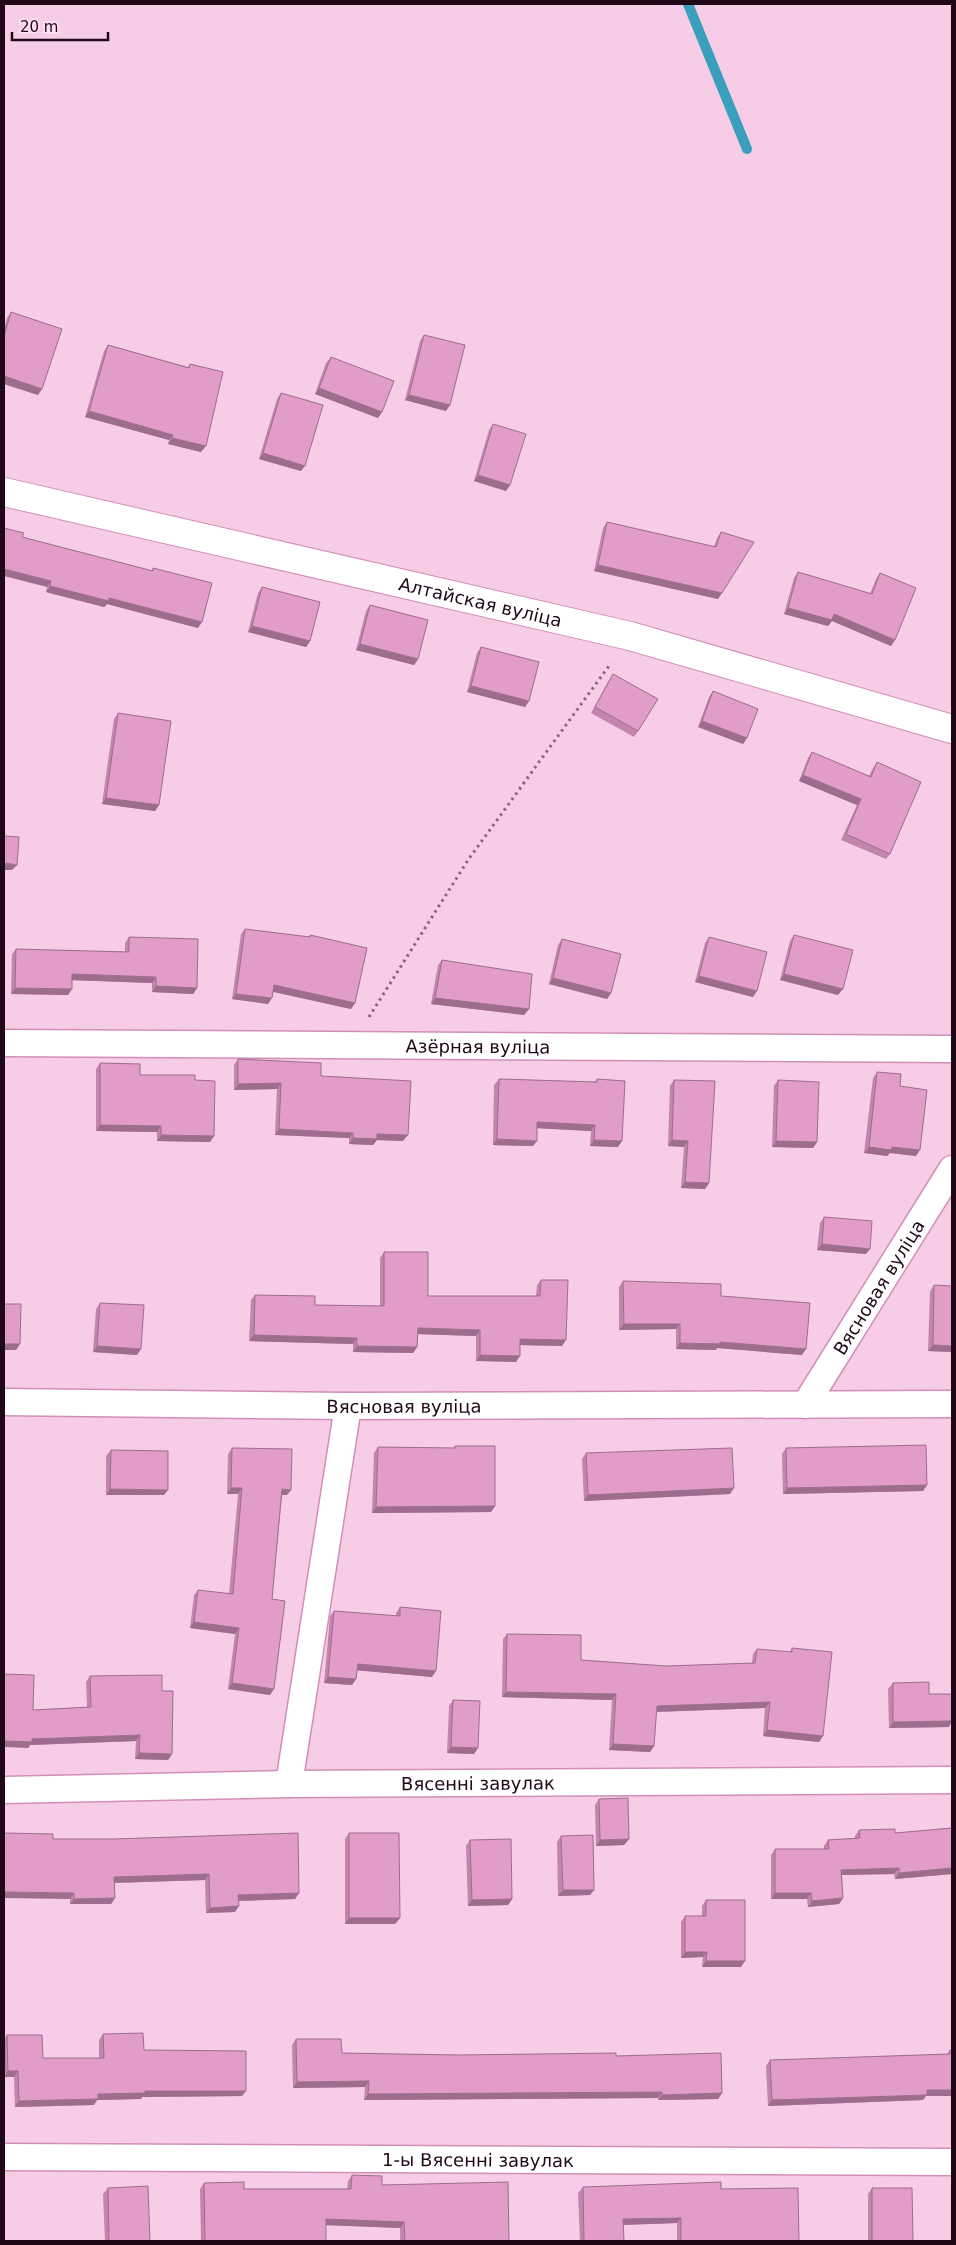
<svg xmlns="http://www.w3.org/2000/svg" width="956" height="2245" font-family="'DejaVu Sans',sans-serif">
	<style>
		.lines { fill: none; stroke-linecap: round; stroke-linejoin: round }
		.stream { stroke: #399fbd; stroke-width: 10 }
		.street-casing { stroke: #d28eb9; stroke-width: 29 }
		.secondary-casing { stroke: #d28eb9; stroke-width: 30 }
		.path { stroke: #87657b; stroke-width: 3; stroke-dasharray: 2.5 4; stroke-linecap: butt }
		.street { stroke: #fff; stroke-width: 26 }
		.secondary { stroke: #fff; stroke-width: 28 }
		.wall { fill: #c286ac }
		.shaded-wall { fill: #9e6d8c }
		.building { fill: #e19cc8; stroke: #9e6d8c }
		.labels { text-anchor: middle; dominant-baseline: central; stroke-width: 5; stroke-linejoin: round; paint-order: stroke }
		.street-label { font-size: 18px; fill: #210819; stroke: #fbdef0 }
	</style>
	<rect width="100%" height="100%" fill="#f7cce6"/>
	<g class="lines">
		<polyline class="stream" points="688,4 747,149"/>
		<defs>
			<g id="street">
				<path id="s1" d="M4,1043L952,1049"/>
				<path id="s2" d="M4,1402L348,1406L952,1404"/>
				<path id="s3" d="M805,1405L952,1169"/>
				<polyline points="289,1784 348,1406"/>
				<path id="s4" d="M4,1790L289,1784L952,1780"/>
				<path id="s5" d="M4,2157L952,2162"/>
			</g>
			<g id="secondary">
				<path id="s6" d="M4,492L630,636L952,729"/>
			</g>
		</defs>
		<use href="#street" class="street-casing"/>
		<use href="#secondary" class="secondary-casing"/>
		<polyline class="path" points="369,1017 468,860 611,663"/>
		<use href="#street" class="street"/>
		<use href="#secondary" class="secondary"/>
	</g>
	<g class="wall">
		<polygon points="11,312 38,395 4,384 4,330 7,318"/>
		<polygon points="424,335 446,411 405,400 420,341"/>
		<polygon points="108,345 188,367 190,364 201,452 168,444 169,440 85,417 104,351"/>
		<polygon points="331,357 382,412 378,418 315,394 326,363"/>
		<polygon points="281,393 301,471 259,459 277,399"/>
		<polygon points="493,424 510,485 506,491 474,481 489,430"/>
		<polygon points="607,522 714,547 717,538 721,532 718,599 594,571 603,528"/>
		<polygon points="22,537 151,571 153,568 198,628 107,604 104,607 46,592 47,587"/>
		<polygon points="798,572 870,594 876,579 880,573 891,646 832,621 828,626 784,614 794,578"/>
		<polygon points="262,587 310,641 306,647 248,632 258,593"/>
		<polygon points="370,605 418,659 414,665 356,650 366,611"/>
		<polygon points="481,647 529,701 525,707 467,692 477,653"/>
		<polygon points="613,674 638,731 634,737 591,713 609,680"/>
		<polygon points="713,691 747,738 743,744 698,727 709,697"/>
		<polygon points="118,713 159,805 155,811 102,804 114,719"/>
		<polygon points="812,752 869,776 873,768 877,762 890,854 886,859 841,840 857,805 799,781 808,758"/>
		<polygon points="245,929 309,937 310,935 355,1003 351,1009 273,992 268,1004 232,999 241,934"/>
		<polygon points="794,935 838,995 780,980 790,941"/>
		<polygon points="129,937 197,988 193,994 152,992 152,983 72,980 68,995 11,994 12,954 16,949 125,952 125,943"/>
		<polygon points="709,937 753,997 695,982 705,943"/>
		<polygon points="562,939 611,993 607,999 549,984 558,945"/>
		<polygon points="442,960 529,1009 524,1015 431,1004 438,965"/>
		<polygon points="238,1059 321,1076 403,1141 377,1140 373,1145 349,1144 349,1138 275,1135 277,1089 234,1090 234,1065"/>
		<polygon points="100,1063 140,1075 195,1080 214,1136 210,1142 157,1141 157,1132 96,1131 96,1069"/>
		<polygon points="877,1072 900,1086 916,1156 890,1153 887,1156 864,1153 873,1078"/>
		<polygon points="499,1079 595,1082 597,1079 618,1147 590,1146 591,1131 537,1128 533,1146 493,1145 494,1085"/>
		<polygon points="674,1080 709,1183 705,1189 681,1188 684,1147 668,1146 670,1086"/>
		<polygon points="778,1080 817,1142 813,1148 772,1147 774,1086"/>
		<polygon points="824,1217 866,1254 817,1250 820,1223"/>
		<polygon points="384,1252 428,1296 536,1296 537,1285 541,1280 562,1346 520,1345 516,1362 476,1361 476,1336 418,1334 417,1347 413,1353 353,1352 353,1344 249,1341 251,1300 255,1295 315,1305 380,1306 380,1258"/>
		<polygon points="623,1281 721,1296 802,1355 717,1348 716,1350 676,1349 676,1329 619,1330 619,1287"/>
		<polygon points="934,1285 952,1352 928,1351 930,1291"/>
		<polygon points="100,1303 137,1355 93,1352 96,1309"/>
		<polygon points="455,1446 495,1506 491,1512 372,1513 374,1453 378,1447 453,1448"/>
		<polygon points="232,1448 287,1495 282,1495 272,1599 270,1695 228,1689 235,1634 190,1628 194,1595 198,1590 229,1594 238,1494 227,1494 228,1454"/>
		<polygon points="786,1448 927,1485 923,1491 783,1494 782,1454"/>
		<polygon points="111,1450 164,1495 106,1495 106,1456"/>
		<polygon points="586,1453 730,1494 584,1501 582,1459"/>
		<polygon points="400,1607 432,1677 357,1670 356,1679 352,1685 324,1683 330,1616 334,1611 396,1616 396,1613"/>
		<polygon points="507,1634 581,1660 666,1666 752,1663 753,1654 757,1649 790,1652 792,1648 823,1736 819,1742 763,1736 765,1708 656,1712 654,1746 650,1752 609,1750 612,1700 502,1697 503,1639"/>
		<polygon points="90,1676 162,1691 172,1754 168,1760 135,1759 136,1741 30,1745 28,1748 33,1710 87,1707 86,1682"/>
		<polygon points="893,1683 929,1694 949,1727 889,1728 888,1689"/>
		<polygon points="453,1700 478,1748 474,1754 447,1753 449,1706"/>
		<polygon points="599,1799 629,1839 624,1845 596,1846 595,1805"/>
		<polygon points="952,1828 952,1874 895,1879 894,1874 842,1875 843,1898 839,1904 808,1907 807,1899 771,1899 771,1855 775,1849 824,1849 824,1846 828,1840 855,1838 855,1836 859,1830 895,1833"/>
		<polygon points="349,1833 400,1918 395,1924 345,1924 345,1839"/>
		<polygon points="561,1836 594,1890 590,1895 558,1896 557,1842"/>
		<polygon points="53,1839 299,1893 295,1899 239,1901 235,1912 206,1913 205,1880 114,1883 115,1898 111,1904 70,1904 70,1899"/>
		<polygon points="470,1840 512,1899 508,1905 468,1906 466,1846"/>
		<polygon points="706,1900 741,1967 702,1967 703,1957 681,1958 681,1922 685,1916 702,1916 702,1906"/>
		<polygon points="103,2034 144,2050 242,2096 142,2097 141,2099 97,2100 94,2105 15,2107 14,2077 4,2077 4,2040 7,2035 43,2058 99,2058 99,2040"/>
		<polygon points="296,2039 342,2053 458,2055 616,2056 722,2093 718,2099 658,2100 658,2098 364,2100 365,2087 293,2088 292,2045"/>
		<polygon points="950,2050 952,2050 923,2100 768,2106 766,2066 770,2060 947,2054"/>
		<polygon points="352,2175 382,2185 509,2241 400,2241 400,2228 326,2225 326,2241 201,2241 200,2189 204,2183 244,2189 347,2189 348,2181"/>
		<polygon points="583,2187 721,2189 799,2241 677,2241 677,2223 623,2225 624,2241 580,2241 578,2193"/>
		<polygon points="108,2188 150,2241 105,2241 103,2194"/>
		<polygon points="872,2188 913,2241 868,2241 868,2194"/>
	</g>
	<g class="shaded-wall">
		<polygon points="4,376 42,389 38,395 4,384"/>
		<polygon points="319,388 382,412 378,418 315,394"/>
		<polygon points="409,395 450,405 446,411 405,400"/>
		<polygon points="89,411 173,435 169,440 85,417"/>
		<polygon points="172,438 206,446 201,452 168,444"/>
		<polygon points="263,453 305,466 301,471 259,459"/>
		<polygon points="478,475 510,485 506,491 474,481"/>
		<polygon points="598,565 722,593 718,599 594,571"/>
		<polygon points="4,569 51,581 47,587 4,576"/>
		<polygon points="50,586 109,598 202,622 198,628 107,604 104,607 46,592"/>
		<polygon points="788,608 834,614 895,640 891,646 832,621 828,626 784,614"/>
		<polygon points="252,626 310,641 306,647 248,632"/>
		<polygon points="360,644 418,659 414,665 356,650"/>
		<polygon points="471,686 529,701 525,707 467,692"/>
		<polygon points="702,721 747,738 743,744 698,727"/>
		<polygon points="803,775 861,799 857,805 799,781"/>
		<polygon points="106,798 159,805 155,811 102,804"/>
		<polygon points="4,863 17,865 12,870 4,870"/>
		<polygon points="72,974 156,977 152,983 68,980"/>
		<polygon points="784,974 843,989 838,995 780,980"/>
		<polygon points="699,976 757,991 753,997 695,982"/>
		<polygon points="553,978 611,993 607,999 549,984"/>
		<polygon points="274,985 355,1003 351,1009 270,991"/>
		<polygon points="156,986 197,988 193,994 152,992"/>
		<polygon points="15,988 72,989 68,995 11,994"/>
		<polygon points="236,994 272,998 268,1004 232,999"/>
		<polygon points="435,998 529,1009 524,1015 431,1004"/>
		<polygon points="281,1083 277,1089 234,1090 238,1084"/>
		<polygon points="537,1122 595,1125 591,1131 533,1128"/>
		<polygon points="100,1125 161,1126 157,1132 96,1131"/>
		<polygon points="279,1129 353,1133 349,1138 275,1135"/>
		<polygon points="377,1134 408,1135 403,1141 377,1140 373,1145 349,1144 353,1138"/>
		<polygon points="161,1135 214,1136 210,1142 157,1141"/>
		<polygon points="497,1139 537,1141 533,1146 493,1145"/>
		<polygon points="594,1140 622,1141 618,1147 590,1146"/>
		<polygon points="672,1140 688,1141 684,1147 668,1146"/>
		<polygon points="776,1141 817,1142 813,1148 772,1147"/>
		<polygon points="869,1147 892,1147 920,1150 916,1156 890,1153 887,1156 864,1153"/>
		<polygon points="685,1182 709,1183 705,1189 681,1188"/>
		<polygon points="822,1244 870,1249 866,1254 817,1250"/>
		<polygon points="624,1324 680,1324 676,1329 619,1330"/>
		<polygon points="418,1328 480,1330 476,1336 414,1334"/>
		<polygon points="254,1335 357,1338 353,1344 249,1341"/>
		<polygon points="520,1339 566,1340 562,1346 516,1345"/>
		<polygon points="720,1342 806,1349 802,1355 717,1348 716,1350 676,1349 680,1343"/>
		<polygon points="4,1344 20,1344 16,1350 4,1350"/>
		<polygon points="933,1345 952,1346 952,1352 928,1351"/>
		<polygon points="97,1346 141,1349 137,1355 93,1352"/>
		<polygon points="357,1346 417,1347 413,1353 353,1352"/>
		<polygon points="480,1355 520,1356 516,1362 476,1361"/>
		<polygon points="927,1485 923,1491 783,1494 787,1488"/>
		<polygon points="231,1488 242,1488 238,1494 227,1494"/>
		<polygon points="734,1488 730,1494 584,1501 588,1495"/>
		<polygon points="110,1489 168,1490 164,1495 106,1495"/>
		<polygon points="282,1489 291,1490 287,1495 278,1495"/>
		<polygon points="495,1506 491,1512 372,1513 376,1507"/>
		<polygon points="194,1622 239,1628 235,1634 190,1628"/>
		<polygon points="358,1664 436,1671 432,1677 353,1670"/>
		<polygon points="328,1677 356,1679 352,1685 324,1683"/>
		<polygon points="232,1683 274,1689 270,1695 228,1689"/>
		<polygon points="506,1692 616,1694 612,1700 502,1697"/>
		<polygon points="770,1702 765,1708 652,1712 657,1706"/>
		<polygon points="952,1721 949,1727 889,1728 893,1722"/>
		<polygon points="767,1730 823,1736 819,1742 763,1736"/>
		<polygon points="140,1735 136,1741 30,1745 28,1748 4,1747 4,1741 32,1739"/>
		<polygon points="613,1744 654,1746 650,1752 609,1750"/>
		<polygon points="451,1747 478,1748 474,1754 447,1753"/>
		<polygon points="139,1753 172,1754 168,1760 135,1759"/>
		<polygon points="629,1839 624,1845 596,1846 600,1840"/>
		<polygon points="899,1868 894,1874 837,1875 841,1870"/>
		<polygon points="952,1868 952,1874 895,1879 899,1873"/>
		<polygon points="209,1874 205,1880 110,1883 114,1877"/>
		<polygon points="563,1890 594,1890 590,1895 558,1896"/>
		<polygon points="4,1892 74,1893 70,1899 4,1898"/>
		<polygon points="299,1893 295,1899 234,1901 238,1895"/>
		<polygon points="775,1893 811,1893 807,1899 771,1899"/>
		<polygon points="115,1898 111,1904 70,1904 74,1899"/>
		<polygon points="843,1898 839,1904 808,1907 812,1901"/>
		<polygon points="512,1899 508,1905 468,1906 472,1900"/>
		<polygon points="239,1906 235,1912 206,1913 210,1908"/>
		<polygon points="349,1918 400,1918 395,1924 345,1924"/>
		<polygon points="685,1952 707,1952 703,1957 681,1958"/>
		<polygon points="706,1961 745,1961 741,1967 702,1967"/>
		<polygon points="8,2071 18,2071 14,2077 4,2077"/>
		<polygon points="369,2081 365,2087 293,2088 297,2082"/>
		<polygon points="927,2090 952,2090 952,2096 926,2096 923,2100 768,2106 772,2100"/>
		<polygon points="145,2091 246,2091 242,2096 142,2097 141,2099 97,2100 94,2105 15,2107 19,2101"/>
		<polygon points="662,2092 658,2098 364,2100 368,2094"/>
		<polygon points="722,2093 718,2099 658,2100 662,2095"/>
		<polygon points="681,2218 677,2223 619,2225 623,2219"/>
		<polygon points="326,2219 404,2222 400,2228 322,2225"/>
	</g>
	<g class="building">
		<polygon points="11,312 62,329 42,389 4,376 4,336"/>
		<polygon points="424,335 465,345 450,405 409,395"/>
		<polygon points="108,345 189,368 190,364 223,372 206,446 172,438 173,435 89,411"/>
		<polygon points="331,357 394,381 382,412 319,388"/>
		<polygon points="281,393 323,405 305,466 263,453"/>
		<polygon points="493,424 526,434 510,485 478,475"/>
		<polygon points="607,522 716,547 721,532 754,542 722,593 598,565"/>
		<polygon points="4,528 24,533 22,537 153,571 153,568 212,583 202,622 109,598 109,601 50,586 51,581 4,569"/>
		<polygon points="798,572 872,594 880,573 916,588 895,640 834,614 832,620 788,608"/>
		<polygon points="262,587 320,602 310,641 252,626"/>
		<polygon points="370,605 428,620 418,659 360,644"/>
		<polygon points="481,647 539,662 529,701 471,686"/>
		<polygon points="613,674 658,699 638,731 595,707"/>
		<polygon points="713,691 758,709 747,738 702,721"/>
		<polygon points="118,713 171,721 159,805 106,798"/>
		<polygon points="812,752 871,777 877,762 921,782 890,854 846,834 861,799 803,775"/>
		<polygon points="4,836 19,837 17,865 4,863"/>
		<polygon points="245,929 310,937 310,935 367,948 355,1003 274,985 272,998 236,994"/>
		<polygon points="794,935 853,950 843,989 784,974"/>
		<polygon points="129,937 198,939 197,988 156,986 156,977 72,974 72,989 15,988 16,949 129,952"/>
		<polygon points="709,937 767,952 757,991 699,976"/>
		<polygon points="562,939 621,954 611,993 553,978"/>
		<polygon points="442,960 532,974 529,1009 435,998"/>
		<polygon points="238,1059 321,1063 321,1076 411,1081 408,1135 377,1134 377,1139 353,1138 353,1133 279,1129 281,1083 238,1084"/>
		<polygon points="100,1063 140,1064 140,1075 195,1075 195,1080 215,1081 214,1136 161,1135 161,1126 100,1125"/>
		<polygon points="877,1072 901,1074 900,1086 927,1090 920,1150 892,1147 891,1150 869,1147"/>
		<polygon points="499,1079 597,1082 597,1079 625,1081 622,1141 594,1140 595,1125 537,1122 537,1141 497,1139"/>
		<polygon points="674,1080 715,1081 709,1183 685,1182 688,1141 672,1140"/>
		<polygon points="778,1080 819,1082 817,1142 776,1141"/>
		<polygon points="824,1217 872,1221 870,1249 822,1244"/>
		<polygon points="384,1252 428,1252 428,1296 540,1296 541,1280 568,1280 566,1340 520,1339 520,1356 480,1355 480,1330 418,1328 417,1347 357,1346 357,1338 254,1335 255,1295 315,1296 315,1305 384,1306"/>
		<polygon points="623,1281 721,1284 721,1296 810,1303 806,1349 720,1342 720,1344 680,1343 680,1324 624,1324"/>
		<polygon points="934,1285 952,1286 952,1346 933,1345"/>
		<polygon points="100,1303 144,1305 141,1349 97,1346"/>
		<polygon points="4,1304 21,1304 20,1344 4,1344"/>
		<polygon points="926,1445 927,1485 787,1488 786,1448"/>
		<polygon points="455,1446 495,1446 495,1506 376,1507 378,1447 455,1448"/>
		<polygon points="232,1448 292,1449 291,1490 282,1489 272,1599 285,1601 274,1689 232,1683 239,1628 194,1622 198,1590 233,1594 242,1488 231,1488"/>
		<polygon points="732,1448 734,1488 588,1495 586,1453"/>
		<polygon points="111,1450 168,1451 168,1490 110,1489"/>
		<polygon points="400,1607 441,1611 436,1671 358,1664 356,1679 328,1677 334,1611 400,1616"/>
		<polygon points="507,1634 581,1635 581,1660 666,1666 755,1663 757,1649 792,1652 792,1648 832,1652 823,1736 767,1730 770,1702 657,1706 654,1746 613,1744 616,1694 506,1692"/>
		<polygon points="4,1674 34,1675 33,1710 91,1707 90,1676 162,1675 162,1691 173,1691 172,1754 139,1753 140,1735 32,1739 32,1742 4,1741"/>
		<polygon points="929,1682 929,1694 952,1694 952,1721 893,1722 893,1683"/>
		<polygon points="453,1700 480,1701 478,1748 451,1747"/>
		<polygon points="628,1798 629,1839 600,1840 599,1799"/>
		<polygon points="952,1828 952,1868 899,1873 899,1868 841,1870 843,1898 812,1901 811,1893 775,1893 775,1849 829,1849 828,1840 860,1838 859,1830 895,1829 895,1833"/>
		<polygon points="4,1833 53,1834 53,1839 113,1839 298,1833 299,1893 238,1895 239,1906 210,1908 209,1874 114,1877 115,1898 74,1899 74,1893 4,1892"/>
		<polygon points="349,1833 399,1833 400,1918 349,1918"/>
		<polygon points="593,1835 594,1890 563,1890 561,1836"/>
		<polygon points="511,1839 512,1899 472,1900 470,1840"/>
		<polygon points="706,1900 745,1900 745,1961 706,1961 707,1952 685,1952 685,1916 706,1916"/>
		<polygon points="143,2033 144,2050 246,2051 246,2091 145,2091 145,2093 98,2094 98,2099 19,2101 18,2071 8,2071 7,2035 42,2035 43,2058 104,2058 103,2034"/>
		<polygon points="296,2039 341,2039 342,2053 458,2055 616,2053 616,2056 721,2053 722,2093 662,2095 662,2092 368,2094 369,2081 297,2082"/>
		<polygon points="950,2050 952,2050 952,2090 927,2090 927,2095 772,2100 770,2060 950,2054"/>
		<polygon points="352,2175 382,2176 382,2185 508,2182 509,2241 405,2241 404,2222 326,2219 326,2241 205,2241 204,2183 244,2182 244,2189 351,2189"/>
		<polygon points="721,2182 721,2189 798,2188 799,2241 681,2241 681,2218 623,2219 624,2241 584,2241 583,2187"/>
		<polygon points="148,2186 150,2241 109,2241 108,2188"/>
		<polygon points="872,2188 912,2188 913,2241 872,2241"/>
	</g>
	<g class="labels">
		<g class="street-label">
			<text stroke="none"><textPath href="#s6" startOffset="489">Алтайская вуліца</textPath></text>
			<text stroke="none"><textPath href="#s1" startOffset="474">Азёрная вуліца</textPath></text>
			<text stroke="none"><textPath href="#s3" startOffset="139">Вясновая вуліца</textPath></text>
			<text stroke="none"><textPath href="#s2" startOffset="400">Вясновая вуліца</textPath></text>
			<text stroke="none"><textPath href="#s4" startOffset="474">Вясенні завулак</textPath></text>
			<text stroke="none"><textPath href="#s5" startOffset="474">1-ы Вясенні завулак</textPath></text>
		</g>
	</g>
	<rect width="956" height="2245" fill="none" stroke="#210819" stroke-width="10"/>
	<path d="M12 32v8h96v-8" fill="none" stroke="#210819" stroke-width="2.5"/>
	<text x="20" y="32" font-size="15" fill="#210819" stroke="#fbdef0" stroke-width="4" paint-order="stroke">20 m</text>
</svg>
